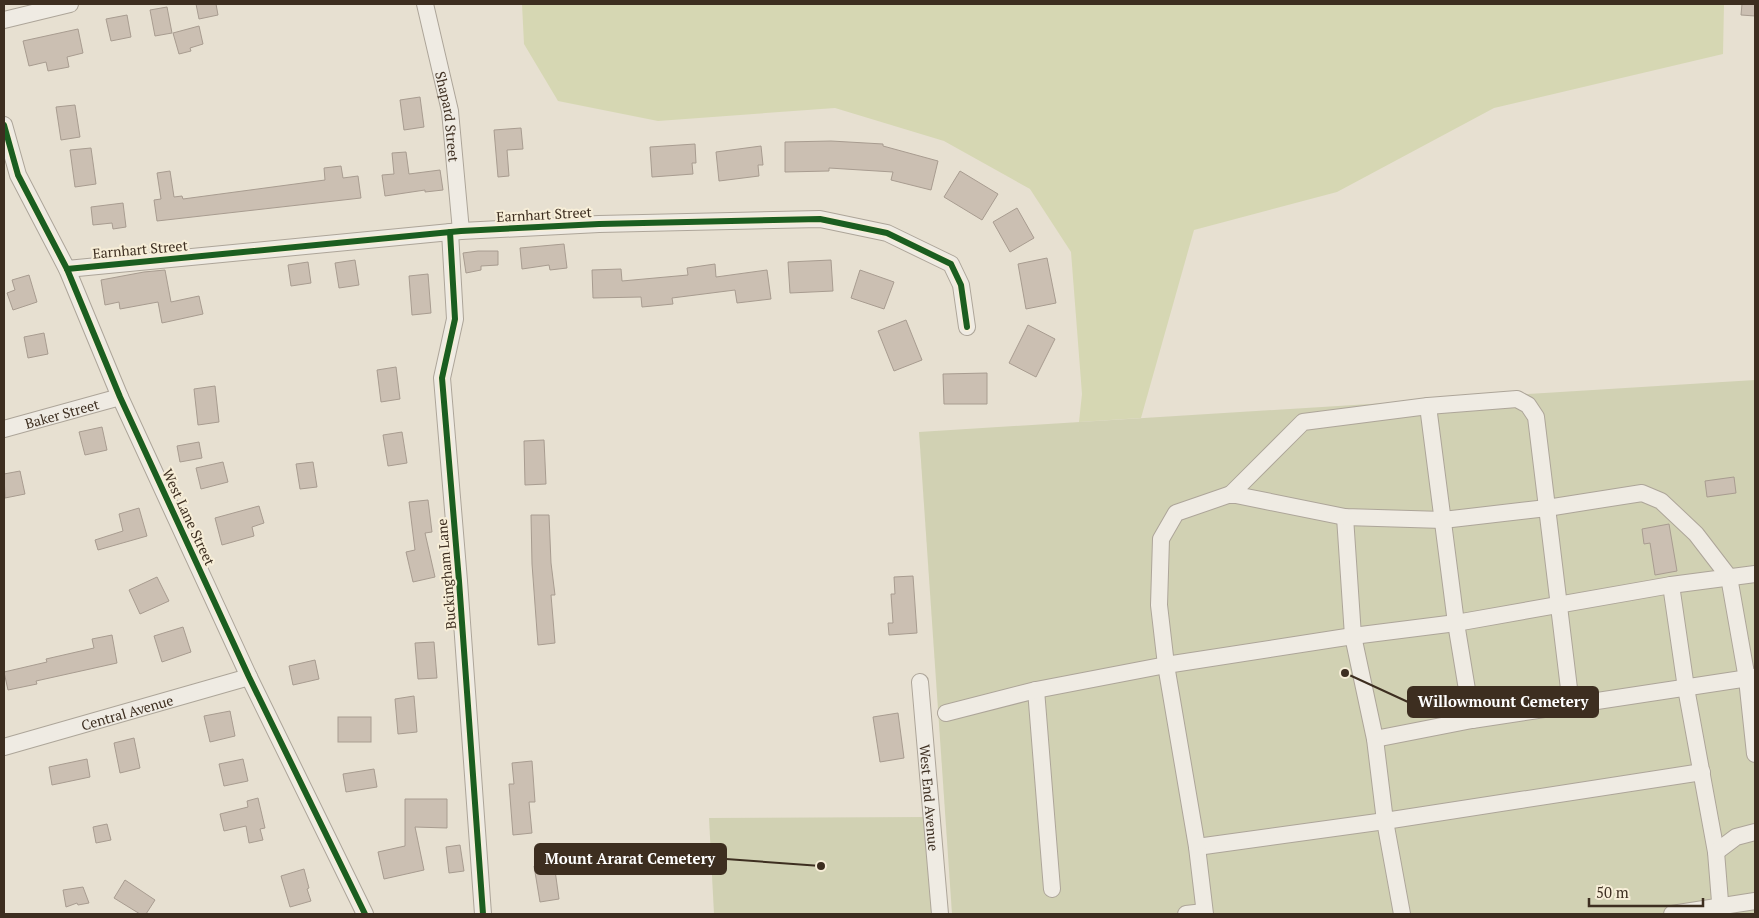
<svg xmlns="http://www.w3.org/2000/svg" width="1759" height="918" font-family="'PT Serif',serif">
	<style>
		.green { fill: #d6d7b3 }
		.cemetery { fill: #d1d1b3 }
		.building { fill: #cbbfb2; stroke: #a89c90 }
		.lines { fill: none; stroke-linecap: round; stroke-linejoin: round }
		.minor-casing { stroke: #ada599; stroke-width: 18 }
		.minor { stroke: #efebe3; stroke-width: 16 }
		.cycleway-casing { stroke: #f7eed8; stroke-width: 9 }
		.cycleway { stroke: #1b5e20; stroke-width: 6 }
		.labels { text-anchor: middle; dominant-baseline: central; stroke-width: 4; stroke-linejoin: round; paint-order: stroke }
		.street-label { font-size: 14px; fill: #3d2e20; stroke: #f7eed8 }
		.leader { fill: none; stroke: #3d2e20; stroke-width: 2 }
		.callout-dot { fill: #3d2e20; stroke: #f7eed8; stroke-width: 2 }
		.callout { fill: #3d2e20; stroke: #3d2e20; stroke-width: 2 }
		.callout-label { font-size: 15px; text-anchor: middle; font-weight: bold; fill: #fff }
	</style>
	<rect width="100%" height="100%" fill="#e7e0d1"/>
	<polygon class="green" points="522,4 1724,4 1723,54 1494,108 1337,192 1194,230 1141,418 1079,422 1082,394 1071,252 1030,189 944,141 835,108 658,121 558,101 524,44"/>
	<g class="cemetery">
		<polygon points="1755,380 1755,914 952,914 919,432"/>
		<polygon points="926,817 933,914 714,914 709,818"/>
	</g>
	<g class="building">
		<polygon points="196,4 216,4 218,15 199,19"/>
		<polygon points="1742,4 1755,4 1755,16 1741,15"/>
		<polygon points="167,7 172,33 155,36 150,10"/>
		<polygon points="127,15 131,37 111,41 106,19"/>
		<polygon points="199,26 203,44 190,48 191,51 179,54 173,33"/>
		<polygon points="78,29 83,53 67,57 69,67 48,71 46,62 29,66 23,41"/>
		<polygon points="420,97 424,127 404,130 400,100"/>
		<polygon points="75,105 80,137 61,140 56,107"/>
		<polygon points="521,128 523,149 507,150 509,176 498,177 494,130"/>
		<polygon points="831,141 883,144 883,146 938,161 931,190 891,180 893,172 829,168 829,171 785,172 785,142"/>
		<polygon points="695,144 696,163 692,163 693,174 652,177 650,147"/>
		<polygon points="761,146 763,165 758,165 759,176 719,181 716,152"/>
		<polygon points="91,148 96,184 75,187 70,150"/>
		<polygon points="406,152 409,174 440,170 443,190 425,192 425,190 385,196 382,175 394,174 392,153"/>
		<polygon points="341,166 343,178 358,176 361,198 157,221 154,200 161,199 157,173 170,171 174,197 182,196 183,199 325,180 324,168"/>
		<polygon points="960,171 998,194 982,220 944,197"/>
		<polygon points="123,203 126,227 113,229 112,223 93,225 91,207"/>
		<polygon points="1017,208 1034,238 1010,252 993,222"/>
		<polygon points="564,244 567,268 550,270 549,265 522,269 520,248"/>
		<polygon points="478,251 498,251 498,265 481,266 481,270 466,273 463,253"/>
		<polygon points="1047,258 1056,303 1026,309 1018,264"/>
		<polygon points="355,260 359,285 339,288 335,263"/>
		<polygon points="831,260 833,291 790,293 788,262"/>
		<polygon points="308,262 311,283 291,286 288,265"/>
		<polygon points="715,264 716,277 767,270 771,299 737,303 735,290 672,298 673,304 642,307 641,297 593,298 592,270 621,269 622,281 688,275 687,268"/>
		<polygon points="165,270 171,302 199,296 203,314 162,323 158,302 120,309 119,302 105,305 101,280 144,272"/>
		<polygon points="860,270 894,282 884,309 851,298"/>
		<polygon points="428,274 431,313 412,315 409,276"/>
		<polygon points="29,275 37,302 13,310 7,293 15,290 12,280"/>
		<polygon points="906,320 922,360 894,371 878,331"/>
		<polygon points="1028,325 1055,339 1036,377 1009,363"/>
		<polygon points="44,333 48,354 28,358 24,337"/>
		<polygon points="396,367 400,399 381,402 377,370"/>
		<polygon points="987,373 987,404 944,404 943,374"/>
		<polygon points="215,386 219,422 198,425 194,389"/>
		<polygon points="102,427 107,450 85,455 79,432"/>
		<polygon points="402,432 407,463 388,466 383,435"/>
		<polygon points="544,440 546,484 525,485 524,441"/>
		<polygon points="199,442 202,458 180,462 177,446"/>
		<polygon points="223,462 228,482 201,489 196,468"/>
		<polygon points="313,462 317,487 300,489 296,464"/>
		<polygon points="20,471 25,494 5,498 4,474"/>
		<polygon points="1734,477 1736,493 1707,497 1705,481"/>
		<polygon points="428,500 432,532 425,533 435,577 413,582 406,552 415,550 409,502"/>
		<polygon points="259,506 264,523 252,527 254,536 222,545 215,518"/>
		<polygon points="139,508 147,536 98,550 95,540 123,531 119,514"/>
		<polygon points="531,515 549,515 551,563 555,595 551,595 555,643 538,645 532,564"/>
		<polygon points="1669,524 1677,571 1655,575 1650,543 1644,544 1642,529"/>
		<polygon points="913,576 917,633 889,635 888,623 893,623 891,594 895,594 894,577"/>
		<polygon points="157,577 169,601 140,614 129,590"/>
		<polygon points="183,627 191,652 162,662 154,636"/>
		<polygon points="112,635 117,663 36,681 37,684 8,690 4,672 47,662 46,659 94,648 92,639"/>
		<polygon points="434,642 437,678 418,679 415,643"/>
		<polygon points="315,660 319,679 293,685 289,666"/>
		<polygon points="414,696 417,732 398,734 395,699"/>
		<polygon points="230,711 235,736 210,742 204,716"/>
		<polygon points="898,713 904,758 880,762 873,717"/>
		<rect x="338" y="717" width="33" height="25"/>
		<polygon points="134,738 140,768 120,773 114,743"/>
		<polygon points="87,759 90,777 52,785 49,767"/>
		<polygon points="243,759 248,781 224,786 219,764"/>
		<polygon points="532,761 535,802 529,802 532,833 513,835 509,784 514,784 512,763"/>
		<polygon points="374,769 377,787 346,792 343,774"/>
		<polygon points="258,798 265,828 260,829 263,840 249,843 246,826 224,831 220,814 248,807 247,801"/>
		<polygon points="405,799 447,799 447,828 415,827 424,870 384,879 378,852 405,846"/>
		<polygon points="107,824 111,840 96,843 93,827"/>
		<polygon points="460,845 464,871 449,873 446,847"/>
		<polygon points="554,863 559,899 540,902 534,866"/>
		<polygon points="304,869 309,888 307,889 311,901 290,907 281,876"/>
		<polygon points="125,880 155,900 146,914 140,914 114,898"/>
		<polygon points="83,887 89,903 78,905 77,903 66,907 63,890"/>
	</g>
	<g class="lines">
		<defs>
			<g id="minor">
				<path id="s1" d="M425,4L450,111L461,231"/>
				<polyline points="4,20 70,4"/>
				<polyline points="4,125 18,175 67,269 120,397 249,677 365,914"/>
				<polyline points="450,232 455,319 442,378 459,581 483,914"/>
				<polyline points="67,269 461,231 599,224 820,219 887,233 951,264 961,285 967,327"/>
				<polyline points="1428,406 1456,623 1472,720"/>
				<path id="s2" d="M4,429L120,397"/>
				<polyline points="1231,494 1303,422 1428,406 1517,399 1528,405 1536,417 1571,705"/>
				<polyline points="1345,517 1353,636 1375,739 1385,821 1402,914"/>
				<polyline points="1671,585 1686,688 1716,852 1721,914"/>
				<path id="s3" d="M920,682L940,914"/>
				<polyline points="1036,690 1052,889"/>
				<polyline points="946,713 1036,690 1166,665 1353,636 1456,623 1671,585 1755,574"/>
				<polyline points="1375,739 1472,720 1755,677"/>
				<path id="s4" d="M4,747L249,677"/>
				<polyline points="1197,847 1385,821 1702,772"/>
				<polyline points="1716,852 1736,837 1755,832"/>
				<polyline points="1186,914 1204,912"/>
				<polyline points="1205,914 1197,847 1166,665 1159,605 1161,539 1176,513 1231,494 1345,517 1443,520 1547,508 1642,493 1661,501 1696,534 1729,577 1747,679 1755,754"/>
				<polyline points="1672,914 1755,901"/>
			</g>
		</defs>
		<use href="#minor" class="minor-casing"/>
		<use href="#minor" class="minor"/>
		<defs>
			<g id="cycleway">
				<polyline points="4,125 18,175 67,269 120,397 249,677 365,914"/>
				<polyline points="450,232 455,319 442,378 459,581 483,914"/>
				<polyline points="67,269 461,231 599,224 820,219 887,233 951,264 961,285 967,327"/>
			</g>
		</defs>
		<use href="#cycleway" class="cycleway-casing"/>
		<use href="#cycleway" class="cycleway"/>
	</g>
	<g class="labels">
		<g class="street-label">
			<text stroke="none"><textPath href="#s1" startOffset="115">Shapard Street</textPath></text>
			<text transform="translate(544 214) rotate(-3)">Earnhart Street</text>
			<text transform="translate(140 249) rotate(-5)">Earnhart Street</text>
			<text stroke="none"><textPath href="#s2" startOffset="60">Baker Street</textPath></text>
			<text transform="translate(189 517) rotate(65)">West Lane Street</text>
			<text transform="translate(446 574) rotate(-95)">Buckingham Lane</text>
			<text stroke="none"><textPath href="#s4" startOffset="128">Central Avenue</textPath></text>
			<text stroke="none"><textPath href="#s3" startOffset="116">West End Avenue</textPath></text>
		</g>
	</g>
	<path class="leader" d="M1345 673L1408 702M821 866L726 859"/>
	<g class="callout-dot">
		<circle cx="1345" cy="673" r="5"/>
		<circle cx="821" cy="866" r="5"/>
	</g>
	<g class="callout">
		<rect x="1408" y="687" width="190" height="30" rx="5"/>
		<rect x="535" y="844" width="191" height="30" rx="5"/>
	</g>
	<g class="callout-label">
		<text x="1503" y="707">Willowmount Cemetery</text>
		<text x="630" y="864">Mount Ararat Cemetery</text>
	</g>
	<rect width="1759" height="918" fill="none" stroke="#3d2e20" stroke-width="10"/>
	<path d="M1589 898v8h114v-8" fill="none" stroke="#3d2e20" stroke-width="2.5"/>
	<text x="1596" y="898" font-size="15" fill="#3d2e20" stroke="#f7eed8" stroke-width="4" paint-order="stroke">50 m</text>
</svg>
